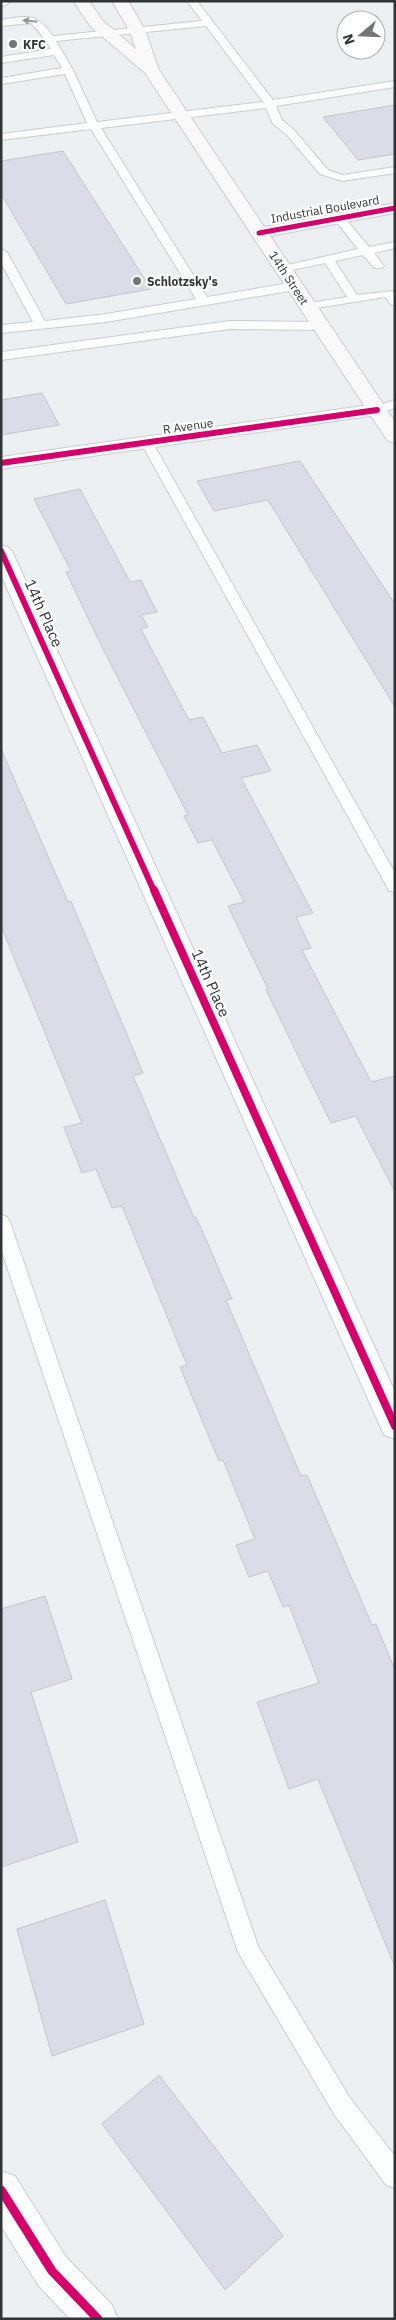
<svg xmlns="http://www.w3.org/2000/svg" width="396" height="2320" font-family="'IBM Plex Sans',sans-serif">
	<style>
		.building { fill: #dcdce8; stroke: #c3c5c8 }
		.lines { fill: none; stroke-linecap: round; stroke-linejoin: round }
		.lane-casing { stroke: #cacdcf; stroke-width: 2 }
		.street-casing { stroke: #cacdcf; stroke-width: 2 }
		.secondary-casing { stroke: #cacdcf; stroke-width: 2 }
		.lane { fill: #fcfdfd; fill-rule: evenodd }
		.street { fill: #fcfdfd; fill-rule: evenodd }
		.secondary { fill: #faf8f9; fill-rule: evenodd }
		.cycleway-far3-casing { stroke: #fff; stroke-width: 7 }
		.cycleway-far2-casing { stroke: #fff; stroke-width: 9 }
		.cycleway-far1-casing { stroke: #fff; stroke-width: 11 }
		.cycleway-casing { stroke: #fff; stroke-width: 12 }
		.cycleway-far3 { stroke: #d6006c; stroke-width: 5 }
		.cycleway-far2 { stroke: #d6006c; stroke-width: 6 }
		.cycleway-far1 { stroke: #d6006c; stroke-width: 8 }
		.cycleway { stroke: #d6006c; stroke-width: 9 }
		.oneway { fill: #96989a }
		.poi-dot { fill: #737678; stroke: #fff; stroke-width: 2 }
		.labels { text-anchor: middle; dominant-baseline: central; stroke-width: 4.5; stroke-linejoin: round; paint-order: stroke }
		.far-poi-label { font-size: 12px; font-weight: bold; fill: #313436; stroke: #fff; text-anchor: start }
		.far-street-label { font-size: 12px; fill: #313436; stroke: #fff }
		.street-label { font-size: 15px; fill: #313436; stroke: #fff }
	</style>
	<rect width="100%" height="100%" fill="#edf0f3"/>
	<g class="building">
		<polygon points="395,105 395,154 358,160 323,117"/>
		<polygon points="63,151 151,289 66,304 1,194 1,161"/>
		<polygon points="42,393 59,425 1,435 1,400"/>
		<polygon points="300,461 395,604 395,707 268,500 214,511 197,481"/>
		<polygon points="80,489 130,582 141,580 157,612 141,615 148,627 141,629 189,720 203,717 222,753 257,745 271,771 241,778 313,913 296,917 311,948 302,950 371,1082 395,1076 395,1192 356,1116 331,1123 266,990 268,989 228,906 244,902 212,840 198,843 184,816 188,815 101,645 66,572 71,571 34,499"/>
		<polygon points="1,749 68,902 71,901 143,1073 133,1076 194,1218 196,1217 232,1299 226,1300 301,1476 307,1475 372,1625 376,1624 395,1670 395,1967 318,1779 289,1789 257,1702 319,1683 289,1605 283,1607 268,1571 249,1577 236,1545 255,1539 223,1460 219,1461 180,1367 187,1365 122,1206 112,1208 96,1169 82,1173 64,1127 82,1123 1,926"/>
		<polygon points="45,1596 72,1679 31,1692 78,1842 1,1867 1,1609"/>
		<polygon points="105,1900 144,2024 52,2056 17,1929"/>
		<polygon points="159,2075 283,2236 225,2290 102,2124"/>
	</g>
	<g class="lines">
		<defs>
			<g id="lane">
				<polygon points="1,1 9,1 9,3 1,7"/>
				<path d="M187,1H197L273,100L395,81V87L276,106L282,120L294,130L328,170L343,175L395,167V173L342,181L320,174L286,134L273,124L266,108L101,128L207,297L295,282L301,286L295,290L106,322L1,333V325L33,322L1,263V249L7,252L45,321L106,314L196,299L91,129L1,140V134L87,123L65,74L1,84V78L62,68L54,55L1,63V57L51,49L40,33L31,23L1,26V20C27,16 36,12 53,36L202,21ZM206,26L263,102L97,122L73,70L56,41Z"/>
				<polygon points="339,215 343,216 369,247 395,242 395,248 374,253 384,266 382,268 374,268 363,255 335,261 357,295 392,291 395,294 395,305 391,305 385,297 304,310 304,304 347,297 325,263 283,272 277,269 283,266 358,249 333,218"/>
				<polygon points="230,321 321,322 327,326 321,330 230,329 1,360 1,352"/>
				<polygon points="395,400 395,408 377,414 371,410 373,407"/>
				<polygon points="147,439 153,443 395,873 395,892 389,891 387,887 141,443"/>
				<polygon points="1,1215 7,1217 10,1222 258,1946 350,2098 395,2156 395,2188 386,2185 334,2114 238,1952 1,1249"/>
			</g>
			<g id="street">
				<polygon points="395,203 395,213 259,238 253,237 250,233 253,229 259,228"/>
				<polygon points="377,404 384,406 387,410 384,414 1,469 1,457"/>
				<polygon points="1,545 8,547 12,551 395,1392 395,1439 384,1435 380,1426 1,575"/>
				<polygon points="1,2171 15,2176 66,2257 112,2305 118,2319 70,2319 38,2285 1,2226"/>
			</g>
			<polygon id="secondary" points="73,1 89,1 103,21 136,49 129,30 112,1 128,1 145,30 159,70 395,422 395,443 388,441 385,437 145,73 91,27"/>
		</defs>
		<use href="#lane" class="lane-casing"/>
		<use href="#street" class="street-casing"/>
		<use href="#secondary" class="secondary-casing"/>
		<use href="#lane" class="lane"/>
		<use href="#street" class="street"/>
		<use href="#secondary" class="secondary"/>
		<defs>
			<polyline id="cycleway-far3" points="259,233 395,208"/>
			<g id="cycleway-far2">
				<polyline points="1,463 377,410"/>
				<polyline points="1,551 154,891"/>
			</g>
			<polyline id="cycleway-far1" points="154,890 395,1426"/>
			<polyline id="cycleway" points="1,2190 52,2271 98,2319"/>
		</defs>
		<use href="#cycleway-far3" class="cycleway-far3-casing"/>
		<use href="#cycleway-far2" class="cycleway-far2-casing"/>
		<use href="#cycleway-far1" class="cycleway-far1-casing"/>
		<use href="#cycleway" class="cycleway-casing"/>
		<use href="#cycleway-far3" class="cycleway-far3"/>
		<use href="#cycleway-far2" class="cycleway-far2"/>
		<use href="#cycleway-far1" class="cycleway-far1"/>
		<use href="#cycleway" class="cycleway"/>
	</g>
	<defs><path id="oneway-solid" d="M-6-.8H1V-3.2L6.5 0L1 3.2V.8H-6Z" transform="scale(1.25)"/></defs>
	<use class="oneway" href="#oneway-solid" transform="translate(30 21) rotate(-174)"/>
	<g class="poi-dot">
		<circle cx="13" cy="44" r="5"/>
		<circle cx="137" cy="281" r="5"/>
	</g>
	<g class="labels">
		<g class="far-poi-label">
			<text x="23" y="44">KFC</text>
			<text x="147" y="281">Schlotzsky's</text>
		</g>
		<g class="far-street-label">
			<text transform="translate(325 209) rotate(-10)">Industrial Boulevard</text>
			<text transform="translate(289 278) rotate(57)">14th Street</text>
			<text transform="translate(188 426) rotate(-8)">R Avenue</text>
		</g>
		<g class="street-label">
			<text transform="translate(44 613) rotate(66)">14th Place</text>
			<text transform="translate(211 983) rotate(66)">14th Place</text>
		</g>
	</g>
	<rect width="396" height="2320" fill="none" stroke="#313436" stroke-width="5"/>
	<g transform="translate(361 35) rotate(251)"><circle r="24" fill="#ffffff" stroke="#adaeaf"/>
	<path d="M0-4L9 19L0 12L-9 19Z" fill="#737678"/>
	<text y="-8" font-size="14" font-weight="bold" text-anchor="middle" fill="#313436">N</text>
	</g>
</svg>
